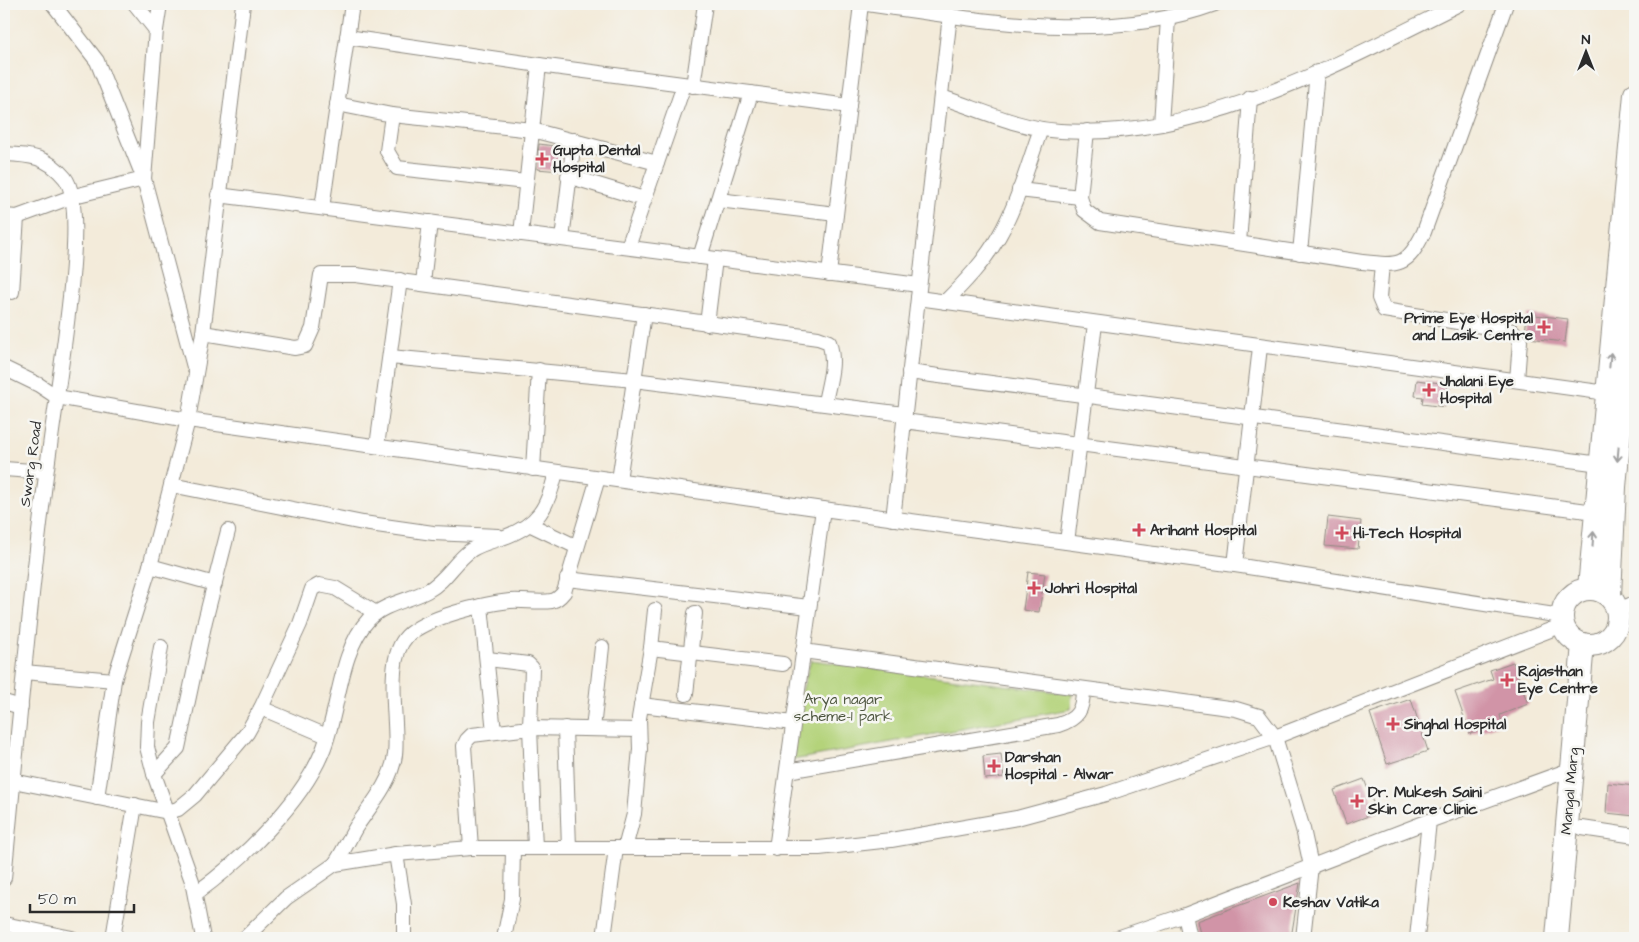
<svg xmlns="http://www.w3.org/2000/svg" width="1639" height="942" font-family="'Architects Daughter',sans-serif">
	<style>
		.green { fill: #b4d37a; stroke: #707f52 }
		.building { fill: #d194a7 }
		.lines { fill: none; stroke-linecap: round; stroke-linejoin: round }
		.minor-casing { stroke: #8f8b82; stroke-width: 16 }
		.primary-casing { stroke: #8f8b82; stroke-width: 24 }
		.minor { stroke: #fff; stroke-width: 14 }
		.primary { stroke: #fff; stroke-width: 22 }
		.oneway { stroke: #a0a0a0 }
		.poi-dot { fill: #d1495b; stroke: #f6f6f2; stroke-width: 2 }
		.labels { text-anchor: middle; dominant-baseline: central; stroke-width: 5; stroke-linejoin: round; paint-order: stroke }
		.poi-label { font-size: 15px; font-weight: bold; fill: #2b2b2b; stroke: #f6f6f2; text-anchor: start }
		.street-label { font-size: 15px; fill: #2b2b2b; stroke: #f6f6f2 }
		.park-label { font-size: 15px; fill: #4d553f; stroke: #f6f6f2 }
	</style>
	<rect width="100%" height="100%" fill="#f6f6f2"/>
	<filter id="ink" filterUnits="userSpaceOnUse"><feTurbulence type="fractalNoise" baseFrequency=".02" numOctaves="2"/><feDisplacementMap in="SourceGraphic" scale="10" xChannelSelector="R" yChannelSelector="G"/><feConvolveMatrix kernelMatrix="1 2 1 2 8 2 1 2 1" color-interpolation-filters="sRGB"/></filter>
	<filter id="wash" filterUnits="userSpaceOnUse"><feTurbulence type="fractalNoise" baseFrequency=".0096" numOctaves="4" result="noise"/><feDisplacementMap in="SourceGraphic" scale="20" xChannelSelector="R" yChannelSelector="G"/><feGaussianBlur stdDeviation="1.12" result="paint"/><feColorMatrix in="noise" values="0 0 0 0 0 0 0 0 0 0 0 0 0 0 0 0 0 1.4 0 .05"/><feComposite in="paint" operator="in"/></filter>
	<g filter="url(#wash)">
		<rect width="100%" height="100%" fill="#f3ebda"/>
		<polygon class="green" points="811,660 1072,694 1071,709 793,760 793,723"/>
		<g id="blocks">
			<g class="building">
				<polygon points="539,144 562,147 560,171 537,169"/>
				<polygon points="1527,314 1568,319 1565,342 1528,338 1525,334"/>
				<polygon points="1417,380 1448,384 1445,407 1422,404 1423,397 1415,396"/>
				<polygon points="1328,517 1361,521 1358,549 1325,546"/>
				<polygon points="1028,572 1045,574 1039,612 1023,610"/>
				<polygon points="1513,662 1528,704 1500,715 1502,723 1470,734 1455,692 1493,679 1490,670"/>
				<polygon points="1411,699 1428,751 1387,764 1370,713"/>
				<polygon points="1001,754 1004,777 985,779 983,756"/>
				<polygon points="1364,779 1377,813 1346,824 1334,790"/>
				<polygon points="1608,783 1635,786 1635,816 1606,813"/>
				<polygon points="1300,883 1291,938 1201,938 1197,921"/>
			</g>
		</g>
	</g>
	<g filter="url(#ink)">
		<use href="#blocks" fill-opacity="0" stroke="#8f8b82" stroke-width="1"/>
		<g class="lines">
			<defs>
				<g id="minor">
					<polyline points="53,4 97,61 144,179 194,367"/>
					<polyline points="135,4 156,30"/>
					<polyline points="243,4 203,333 188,420 823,509"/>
					<path d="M867,4C981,20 1103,45 1215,4"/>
					<polyline points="347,37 539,65 849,106"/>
					<polyline points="693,86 705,4"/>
					<path d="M941,97C979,109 1020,129 1060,131C1202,140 1336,65 1459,4"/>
					<polyline points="337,104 392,115 532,130 657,163"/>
					<polyline points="392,115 387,151 397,168 526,182"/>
					<polyline points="1161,124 1168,19"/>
					<path d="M1087,131L1080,197L1084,210L1100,222L1362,262C1399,266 1407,267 1424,232L1506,4"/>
					<path d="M4,154C30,155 47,156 65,178C88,207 62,355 57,397L39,385L4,368"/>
					<polyline points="568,176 644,199"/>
					<polyline points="1019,190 1080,197"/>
					<polyline points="218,195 919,285"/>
					<polyline points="718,200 836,214"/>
					<polyline points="322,208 352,4"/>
					<polyline points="4,216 17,217 74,196 144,179 156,30 160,4"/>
					<polyline points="521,234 539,65"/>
					<polyline points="562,239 574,140"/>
					<polyline points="1239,243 1250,98"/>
					<polyline points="628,247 684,85"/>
					<polyline points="1300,253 1317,72"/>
					<polyline points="700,257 751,93"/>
					<polyline points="1382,264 1379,298 1384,310 1513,331 1520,341 1517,380"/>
					<polyline points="829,274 861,4"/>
					<polyline points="423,283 430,222"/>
					<polyline points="12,292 17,217"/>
					<polyline points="918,298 1607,393"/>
					<path d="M945,302C965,282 985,261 999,236C1018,203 1028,164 1041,129"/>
					<polyline points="707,324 715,259"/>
					<path d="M203,333L295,348L305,346L313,328L321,275H356L818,338L829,342C836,363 829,381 825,402"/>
					<polyline points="390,357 634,380 904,414"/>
					<polyline points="909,372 1600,464"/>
					<polyline points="904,421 1595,512"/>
					<polyline points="377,446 400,280"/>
					<polyline points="4,469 46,472"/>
					<polyline points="533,469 539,370"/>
					<polyline points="619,480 644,314"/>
					<polyline points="171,485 363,523 433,533 498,536"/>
					<polyline points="893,519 950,15"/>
					<polyline points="529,524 577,547"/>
					<polyline points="1067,542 1095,324"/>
					<polyline points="1235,565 1260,347"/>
					<polyline points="150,566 215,584"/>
					<polyline points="567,579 809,607"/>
					<polyline points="481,606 494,732"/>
					<polyline points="1618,610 1635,603"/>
					<polyline points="161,647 148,722 147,747 154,774 192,881 203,938"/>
					<polyline points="651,648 783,664"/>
					<polyline points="803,651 1236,709 1259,716 1275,737 1303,829 1311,866 1303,938"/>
					<polyline points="488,659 528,664 532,668 530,728 535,848"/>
					<polyline points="24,672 114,680"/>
					<polyline points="686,694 695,613"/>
					<polyline points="4,702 21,707"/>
					<polyline points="641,705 793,723"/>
					<polyline points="261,708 327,736"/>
					<polyline points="565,728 569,848"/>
					<polyline points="593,729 602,647"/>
					<path d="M787,771L1058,725C1078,719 1083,710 1083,689"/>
					<polyline points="154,774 178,748 205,621 228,531"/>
					<polyline points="13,781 168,812 178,809 195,795 247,733 261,708 300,624 312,589 319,585 335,588 376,613"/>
					<polyline points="1582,828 1635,836"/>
					<polyline points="471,848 464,746 467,740 472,735 530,728 639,730"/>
					<polyline points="625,848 634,814 640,749 639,718 651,648 655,610"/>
					<polyline points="776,849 823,509 1235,565 1561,616"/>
					<polyline points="396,854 404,904 404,938"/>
					<path d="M335,864C343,852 349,839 356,827C371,805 391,783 395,755C399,722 383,661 407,636C427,617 483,604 510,601C524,600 538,603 552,601C557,600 560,597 564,592L598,478"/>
					<path d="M4,878C20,717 33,556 57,397L188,420L150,566L114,680L97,798"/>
					<path d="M195,894C241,861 302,803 323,750C339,711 339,651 369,619C385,603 408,601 427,591C446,581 454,562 471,550C480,544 492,541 502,538C539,525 548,507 556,472"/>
					<polyline points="1185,915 1190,938"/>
					<polyline points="4,924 72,938"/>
					<polyline points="113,938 135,805"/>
					<polyline points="245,938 286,898 335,864 396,854 471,848 819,848 891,840 1017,818 1106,794 1275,737 1563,625"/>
					<polyline points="504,938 512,899 513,848"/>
					<polyline points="604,938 616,848"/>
					<polyline points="1117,938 1185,915 1429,821"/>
					<polyline points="1417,938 1429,821 1572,769"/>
				</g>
				<g id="primary">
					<polyline points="1589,588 1635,94"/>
					<circle cx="1590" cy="617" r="28"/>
					<polyline points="1610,596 1615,487 1635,266"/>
					<polyline points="1557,938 1583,644"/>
				</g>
			</defs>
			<use href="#minor" class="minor-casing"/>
			<use href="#primary" class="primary-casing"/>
			<use href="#minor" class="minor"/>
			<use href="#primary" class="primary"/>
		</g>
		<defs><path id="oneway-shaft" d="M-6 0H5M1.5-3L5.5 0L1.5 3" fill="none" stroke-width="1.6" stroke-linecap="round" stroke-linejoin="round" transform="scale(1.25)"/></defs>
		<g class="oneway">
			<use href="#oneway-shaft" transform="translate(1610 360) rotate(-85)"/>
			<use href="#oneway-shaft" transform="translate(1618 454) rotate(95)"/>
			<use href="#oneway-shaft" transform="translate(1593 539) rotate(-86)"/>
		</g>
	</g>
	<g class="poi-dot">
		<path d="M539.5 151.5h5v5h5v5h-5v5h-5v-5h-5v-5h5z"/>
		<path d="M1541.5 319.5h5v5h5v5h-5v5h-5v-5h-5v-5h5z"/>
		<path d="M1426.5 382.5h5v5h5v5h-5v5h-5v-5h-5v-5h5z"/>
		<path d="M1136.5 522.5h5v5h5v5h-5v5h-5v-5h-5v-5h5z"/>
		<path d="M1339.5 525.5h5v5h5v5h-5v5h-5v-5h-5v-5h5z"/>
		<path d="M1031.5 580.5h5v5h5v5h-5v5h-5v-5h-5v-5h5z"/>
		<path d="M1504.5 672.5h5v5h5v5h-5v5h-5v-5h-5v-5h5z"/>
		<path d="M1390.5 716.5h5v5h5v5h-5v5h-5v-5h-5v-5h5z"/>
		<path d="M991.5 758.5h5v5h5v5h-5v5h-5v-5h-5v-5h5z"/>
		<path d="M1354.5 793.5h5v5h5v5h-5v5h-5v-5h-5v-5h5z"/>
		<circle cx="1273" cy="902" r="5"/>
	</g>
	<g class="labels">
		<g class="poi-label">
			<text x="553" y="150">Gupta Dental<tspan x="553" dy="17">Hospital</tspan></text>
			<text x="1533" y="318" text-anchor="end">Prime Eye Hospital<tspan x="1533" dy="17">and Lasik Centre</tspan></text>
			<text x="1440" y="381">Jhalani Eye<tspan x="1440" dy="17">Hospital</tspan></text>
			<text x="1150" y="530">Arihant Hospital</text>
			<text x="1353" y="533">Hi-Tech Hospital</text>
			<text x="1045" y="588">Johri Hospital</text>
			<text x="1518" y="671">Rajasthan<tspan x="1518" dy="17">Eye Centre</tspan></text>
			<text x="1404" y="724">Singhal Hospital</text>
			<text x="1005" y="757">Darshan<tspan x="1005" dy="17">Hospital - Alwar</tspan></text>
			<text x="1368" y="792">Dr. Mukesh Saini<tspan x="1368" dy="17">Skin Care Clinic</tspan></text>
			<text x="1283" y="902">Keshav Vatika</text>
		</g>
		<g class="street-label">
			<text transform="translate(31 464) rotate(-82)">Swarg Road</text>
			<text transform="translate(1570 791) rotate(-85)">Mangal Marg</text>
		</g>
		<g class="park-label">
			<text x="843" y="699">Arya nagar<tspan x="843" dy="17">scheme-1 park</tspan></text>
		</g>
	</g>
	<rect width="1639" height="942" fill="none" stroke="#f6f6f2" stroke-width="20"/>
	<g transform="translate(1586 52)" stroke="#f6f6f2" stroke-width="4" paint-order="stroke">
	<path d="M0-4L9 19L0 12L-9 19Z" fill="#2b2b2b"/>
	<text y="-8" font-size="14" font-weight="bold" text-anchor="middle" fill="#2b2b2b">N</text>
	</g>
	<path d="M30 904v8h104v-8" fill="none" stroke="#2b2b2b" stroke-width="2.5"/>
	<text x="38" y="904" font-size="15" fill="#2b2b2b" stroke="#f6f6f2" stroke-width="4" paint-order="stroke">50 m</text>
</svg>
